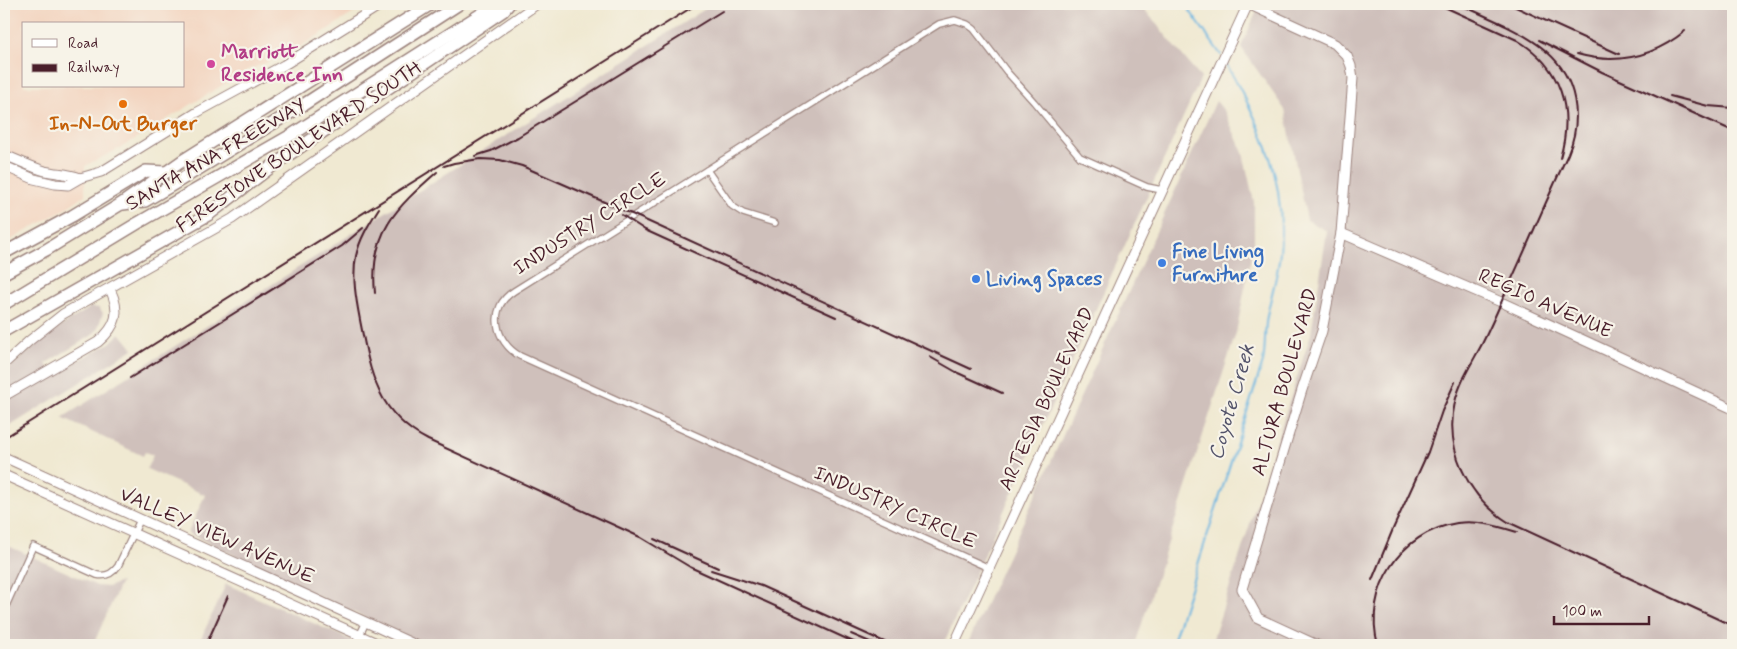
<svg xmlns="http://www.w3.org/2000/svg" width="1737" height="649" font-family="Mynerve,sans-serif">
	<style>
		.built { fill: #f3d4bf; fill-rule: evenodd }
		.industrial { fill: #cfc0bb }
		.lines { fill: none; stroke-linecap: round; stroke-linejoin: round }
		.stream { stroke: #68b5e1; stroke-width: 2 }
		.street-casing { stroke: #9d847e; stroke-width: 8 }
		.secondary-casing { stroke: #9d847e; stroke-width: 11 }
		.primary-casing { stroke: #9d847e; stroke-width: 11 }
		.highway-casing { stroke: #9d847e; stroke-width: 14 }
		.street { stroke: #fff; stroke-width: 5.5 }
		.secondary { stroke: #fff; stroke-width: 9 }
		.primary { stroke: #fff; stroke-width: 9 }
		.highway { stroke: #fff; stroke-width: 11 }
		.rail { stroke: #4a1f2b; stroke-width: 2 }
		.hotel-dot { fill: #d1479c; stroke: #f7f3e8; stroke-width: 2 }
		.food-dot { fill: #e8710a; stroke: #f7f3e8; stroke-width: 2 }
		.shop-dot { fill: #3f7fe0; stroke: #f7f3e8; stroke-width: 2 }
		.labels { text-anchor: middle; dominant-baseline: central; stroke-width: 4.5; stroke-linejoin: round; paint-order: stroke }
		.hotel-label { font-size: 20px; font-weight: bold; fill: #b23c85; stroke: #f7f3e8; text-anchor: start }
		.food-label { font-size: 20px; font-weight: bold; fill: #c56008; stroke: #f7f3e8 }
		.street-label { font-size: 20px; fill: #4a1f2b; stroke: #f7f3e8 }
		.shop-label { font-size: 20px; font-weight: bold; fill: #366cbe; stroke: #f7f3e8; text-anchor: start }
		.water-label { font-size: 21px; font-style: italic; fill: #54546b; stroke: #f7f3e8 }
	</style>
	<rect width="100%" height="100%" fill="#f7f3e8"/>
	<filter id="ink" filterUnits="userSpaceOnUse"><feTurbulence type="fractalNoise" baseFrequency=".02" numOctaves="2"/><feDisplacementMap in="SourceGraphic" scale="10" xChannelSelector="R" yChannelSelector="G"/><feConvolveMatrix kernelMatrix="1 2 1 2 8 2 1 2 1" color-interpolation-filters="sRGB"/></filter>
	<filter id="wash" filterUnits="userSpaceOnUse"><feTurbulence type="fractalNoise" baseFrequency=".0096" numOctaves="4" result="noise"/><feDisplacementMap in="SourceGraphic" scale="20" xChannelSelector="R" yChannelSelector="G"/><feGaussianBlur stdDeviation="1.12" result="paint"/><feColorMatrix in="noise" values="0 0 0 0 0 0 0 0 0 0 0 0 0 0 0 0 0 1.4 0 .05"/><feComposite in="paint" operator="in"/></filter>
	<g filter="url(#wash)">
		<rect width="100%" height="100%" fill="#f0e9d2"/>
		<path class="built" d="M4,4H368L287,55L247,70L122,147L85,166V195L63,210L4,244ZM24,24H184V86H24Z"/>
		<g class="industrial">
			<polygon points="713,4 1140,4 1201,78 943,645 427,645 335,604 188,533 205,495 147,469 153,455 145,452 143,456 62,418"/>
			<polygon points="1260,4 1733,4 1733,645 1211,645 1311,334 1327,231 1307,220 1285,110 1241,47"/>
			<polygon points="1216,101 1225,112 1243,153 1254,202 1254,242 1236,333 1135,645 967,645"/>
			<polygon points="91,307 99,308 103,313 97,330 91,336 46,363 52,375 110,343 120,333 133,349 4,430 4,373 47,335"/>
			<polygon points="4,544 97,586 108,587 121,582 93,645 4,645"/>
			<polygon points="226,584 362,645 198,645"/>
		</g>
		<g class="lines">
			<g class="stream">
				<polyline points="1185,4 1221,55"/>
				<path d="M1172,645L1263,362C1266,347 1264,332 1267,316C1271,295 1278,275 1280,253C1287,180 1261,122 1224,61"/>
			</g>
		</g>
	</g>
	<g filter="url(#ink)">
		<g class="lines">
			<defs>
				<g id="street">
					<polyline points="707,170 732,206 743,213 775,223"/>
					<path d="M989,568L520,356C495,342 487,308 514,291L939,24L955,20L967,24L974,29L1007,72L1034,102L1080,157L1147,187L1162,190"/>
					<path d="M4,610L33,546L97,575C106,577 113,573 118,566L140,520"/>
					<polyline points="355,645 366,622"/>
				</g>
				<g id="secondary">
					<polyline points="1248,4 1335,44 1347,56 1351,66 1353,78 1341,233 1322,331 1302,390 1242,589 1258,618 1317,645"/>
					<path d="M4,155C18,160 31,167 45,171C57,174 68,173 80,178"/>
					<polyline points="4,166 34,179 55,184 68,185 80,178 101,172 196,113 284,65 382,4"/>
					<polyline points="1341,233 1501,302 1733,409"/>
					<polyline points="4,364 29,341 63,314 232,219 537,4"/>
					<polyline points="954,645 1248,4"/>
				</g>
				<g id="primary">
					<path d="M4,396L98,342C117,326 121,312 110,289"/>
					<polyline points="4,457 416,645"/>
					<polyline points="4,475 381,645"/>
				</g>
				<g id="highway">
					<polyline points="123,204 145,201 174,184 303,105 459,4"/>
					<polyline points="4,253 72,216 146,171 165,172"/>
					<polyline points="4,273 46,250 121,204 182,161 431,4"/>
					<polyline points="4,304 138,223 293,134 497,4"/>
					<polyline points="4,331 208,215 275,164 503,11 509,4"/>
				</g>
			</defs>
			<use href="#street" class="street-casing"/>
			<use href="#secondary" class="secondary-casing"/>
			<use href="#primary" class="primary-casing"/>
			<use href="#highway" class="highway-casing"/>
			<use href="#street" class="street"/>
			<use href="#secondary" class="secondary"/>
			<use href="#primary" class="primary"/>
			<use href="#highway" class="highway"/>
			<g class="rail">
				<path d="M1438,4L1517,40C1562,67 1574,110 1560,158"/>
				<polyline points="1459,4 1505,25"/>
				<polyline points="1509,4 1619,54"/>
				<path d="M1498,22C1515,31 1533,39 1547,52C1577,78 1583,119 1568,154C1546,201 1526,249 1504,296C1497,312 1490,328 1482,344C1472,363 1460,381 1455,402C1444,449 1468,497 1508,522L1733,626"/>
				<polyline points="1539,40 1602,72 1733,131"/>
				<path d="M1577,54C1616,65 1653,57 1685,31"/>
				<polyline points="1670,96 1708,106 1733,108"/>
				<polyline points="475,156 491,151 518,137 722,11"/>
				<polyline points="444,166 454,163 480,159 500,160 522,166 634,215 971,369"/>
				<path d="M379,208C369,224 360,238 356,256C352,278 356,299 360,320C370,372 377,414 428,440L640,537L690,567L860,645"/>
				<polyline points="622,215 645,230 836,317"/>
				<path d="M375,293C369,233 396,208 437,172"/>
				<polyline points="930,357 958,373 1002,393"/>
				<polyline points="130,378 342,246 363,228"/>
				<polyline points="4,438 697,4"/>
				<polyline points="654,539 718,568"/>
				<polyline points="711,570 761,586 891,645"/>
				<polyline points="1372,580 1393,529 1428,452 1442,411 1455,382"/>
				<polyline points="851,634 877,645"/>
				<polyline points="206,645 228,596"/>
				<path d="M1378,645C1363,590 1400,532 1457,523C1478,520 1497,526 1517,532"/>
			</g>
		</g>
	</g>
	<circle class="hotel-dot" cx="211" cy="64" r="5"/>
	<circle class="food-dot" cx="123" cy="104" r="5"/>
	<g class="shop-dot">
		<circle cx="1162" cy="263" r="5"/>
		<circle cx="976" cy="279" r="5"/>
	</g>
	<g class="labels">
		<g class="hotel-label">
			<text x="221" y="52">Marriott<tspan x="221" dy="23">Residence Inn</tspan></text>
		</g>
		<g class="food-label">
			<text x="123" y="124">In-N-Out Burger</text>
		</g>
		<g class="street-label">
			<text transform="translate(299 147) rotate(-34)">FIRESTONE BOULEVARD SOUTH</text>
			<text transform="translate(216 155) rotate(-30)">SANTA ANA FREEWAY</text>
			<text transform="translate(590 224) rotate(-32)">INDUSTRY CIRCLE</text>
			<text transform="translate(1545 304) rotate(24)">REGIO AVENUE</text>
			<text transform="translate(1285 382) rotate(-74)">ALTURA BOULEVARD</text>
			<text transform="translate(1047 399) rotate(-65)">ARTESIA BOULEVARD</text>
			<text transform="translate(895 508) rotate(24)">INDUSTRY CIRCLE</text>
			<text transform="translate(217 536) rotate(24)">VALLEY VIEW AVENUE</text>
		</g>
		<g class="shop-label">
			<text x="1172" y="252">Fine Living<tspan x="1172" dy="23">Furniture</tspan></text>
			<text x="986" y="279">Living Spaces</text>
		</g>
		<g class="water-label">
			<text transform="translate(1232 402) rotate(-74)">Coyote Creek</text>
		</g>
	</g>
	<rect width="1737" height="649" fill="none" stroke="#f7f3e8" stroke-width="20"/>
	<rect x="22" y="22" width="162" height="65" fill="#f7f3e8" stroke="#b29e9c"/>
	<rect x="32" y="39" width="25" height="8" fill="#ffffff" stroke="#b29e9c"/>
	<text x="68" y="48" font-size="15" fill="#4a1f2b">Road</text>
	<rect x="32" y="64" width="25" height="8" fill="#4a1f2b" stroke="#b29e9c"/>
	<text x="68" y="72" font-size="15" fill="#4a1f2b">Railway</text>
	<path d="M1554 616v8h95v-8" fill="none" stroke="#4a1f2b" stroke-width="2.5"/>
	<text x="1562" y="616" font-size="15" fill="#4a1f2b" stroke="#f7f3e8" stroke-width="4" paint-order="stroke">100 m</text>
</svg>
